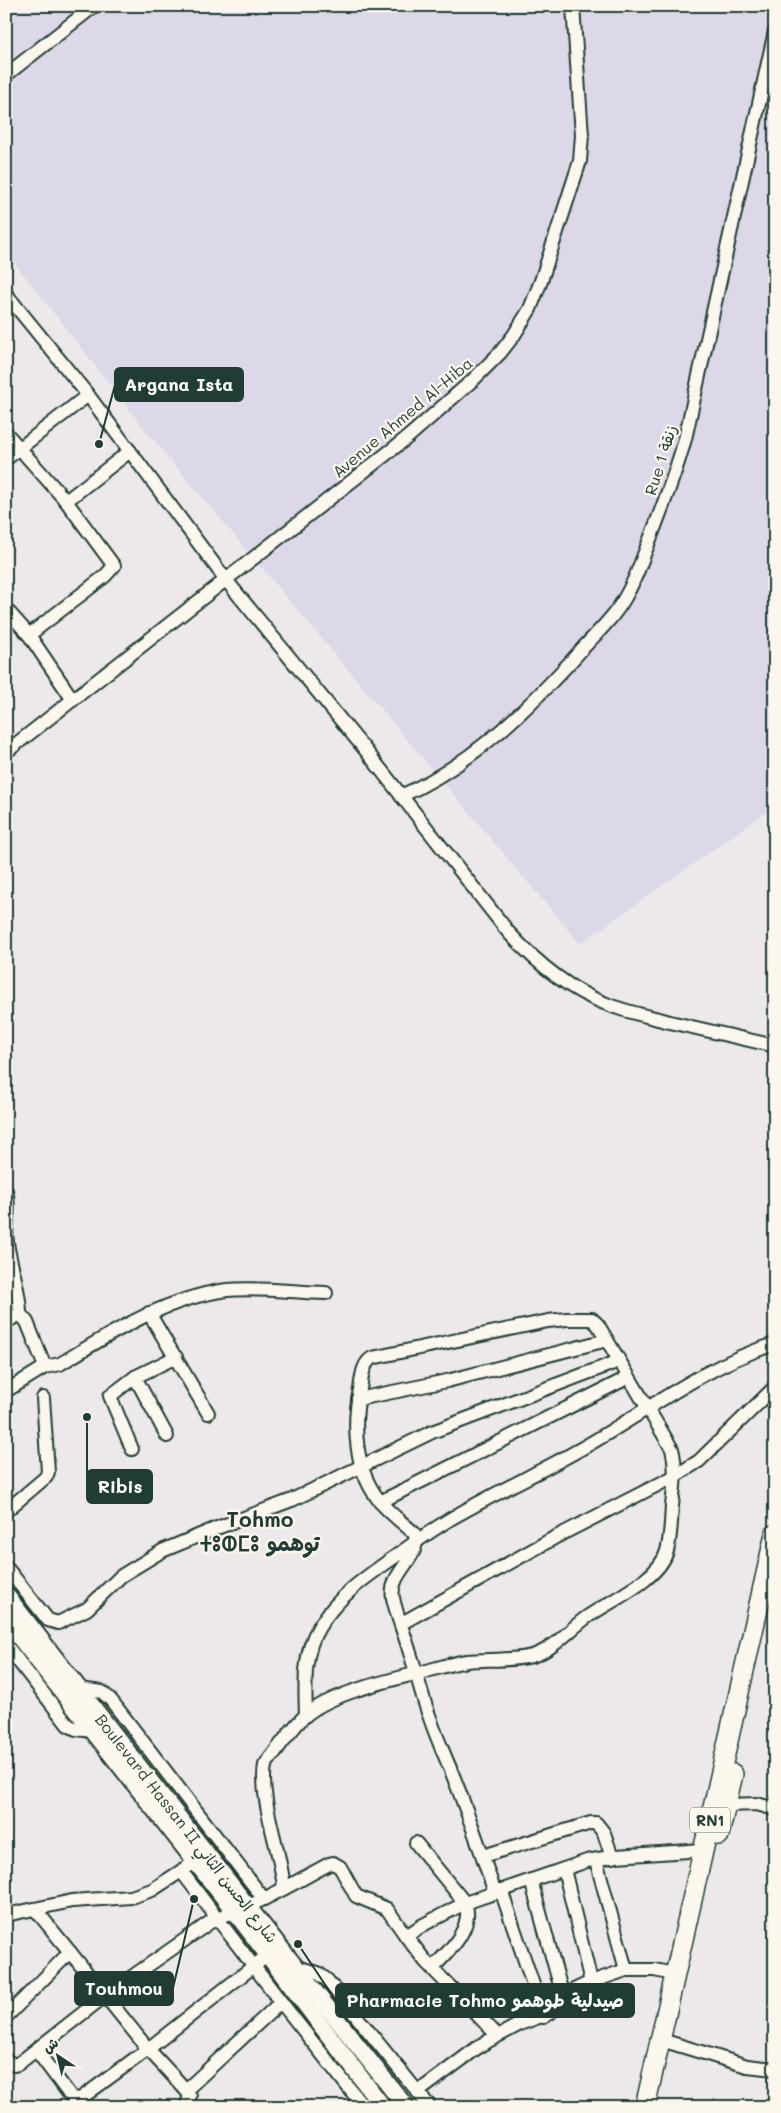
<svg xmlns="http://www.w3.org/2000/svg" width="781" height="2113" font-family="Mali,'Playpen Sans Arabic','Noto Sans Tifinagh',sans-serif">
	<style>
		.built { fill: #ddd8e8 }
		.lines { fill: none; stroke-linecap: round; stroke-linejoin: round }
		.minor-casing { stroke: #1f3d34; stroke-width: 16 }
		.major-casing { stroke: #1f3d34; stroke-width: 20 }
		.highway-casing { stroke: #1f3d34; stroke-width: 22 }
		.minor { stroke: #fbf7ec; stroke-width: 12 }
		.major { stroke: #fbf7ec; stroke-width: 16 }
		.highway { stroke: #fbf7ec; stroke-width: 19 }
		.labels { text-anchor: middle; dominant-baseline: central; stroke-width: 4.5; stroke-linejoin: round; paint-order: stroke }
		.shield { fill: #fbf7ec; stroke: #61756b; stroke-width: 1 }
		.shield-label { font-size: 15px; font-weight: bold; fill: #1f3d34 }
		.street-label { font-size: 16px; fill: #1f3d34; stroke: #fbf7ec }
		.district-label { font-size: 21px; font-weight: bold; fill: #1f3d34; stroke: #fbf7ec }
		.leader { fill: none; stroke: #1f3d34; stroke-width: 2 }
		.callout-dot { fill: #1f3d34; stroke: #fbf7ec; stroke-width: 2 }
		.callout { fill: #1f3d34; stroke: #1f3d34; stroke-width: 2 }
		.callout-label { font-size: 18px; text-anchor: middle; font-weight: bold; fill: #fff }
	</style>
	<rect width="100%" height="100%" fill="#ede9ea"/>
	<filter id="ink" filterUnits="userSpaceOnUse"><feTurbulence type="fractalNoise" baseFrequency=".02" numOctaves="2"/><feDisplacementMap in="SourceGraphic" scale="10" xChannelSelector="R" yChannelSelector="G"/><feConvolveMatrix kernelMatrix="1 2 1 2 8 2 1 2 1" color-interpolation-filters="sRGB"/></filter>
	<g filter="url(#ink)">
		<polygon class="built" points="6,6 775,6 775,806 580,944 146,431 6,252"/>
		<g class="lines">
			<defs>
				<g id="minor">
					<polyline points="6,75 94,6"/>
					<path d="M6,294L88,395L226,580L367,752L509,933C536,962 567,989 604,1003C625,1012 648,1016 670,1022C705,1030 740,1038 775,1046"/>
					<polyline points="6,433 66,501 114,566 105,576 29,635"/>
					<polyline points="6,459 88,395"/>
					<polyline points="66,501 130,451"/>
					<polyline points="6,609 29,635 73,700"/>
					<polyline points="6,752 408,437 474,379 500,353 514,335 530,309 541,281 580,161 582,135 573,6"/>
					<path d="M401,796C473,764 531,706 583,648C599,631 617,614 628,592C636,578 641,562 647,547C661,511 675,476 685,439L775,31"/>
					<path d="M6,1191C11,1209 4,1225 7,1242C10,1266 20,1289 20,1314"/>
					<polyline points="149,1313 208,1413"/>
					<polyline points="6,1322 20,1314 27,1322 45,1367"/>
					<polyline points="135,1377 167,1436"/>
					<path d="M6,1391L45,1367L60,1364C111,1333 166,1298 227,1290C258,1287 295,1292 326,1293"/>
					<polyline points="358,1399 447,1381 607,1340"/>
					<polyline points="132,1449 110,1396 135,1377 176,1357"/>
					<polyline points="380,1502 629,1377"/>
					<polyline points="6,1511 46,1477 48,1472 43,1398"/>
					<polyline points="6,1567 48,1620 58,1623 87,1609 121,1576 162,1551 217,1528 292,1500 432,1432 619,1361"/>
					<polyline points="402,1623 554,1538 675,1476 699,1461 775,1387"/>
					<polyline points="6,1645 68,1725 76,1729 93,1731"/>
					<polyline points="79,1689 102,1692 110,1699 264,1899"/>
					<path d="M306,1715C305,1685 303,1653 319,1627C338,1596 367,1576 396,1556C417,1541 437,1526 459,1514C501,1490 544,1470 586,1446C647,1411 706,1365 775,1344"/>
					<polyline points="727,1805 757,1804 771,1808 775,1804"/>
					<path d="M416,1843L465,1903C475,1927 447,1954 432,1968"/>
					<polyline points="483,1856 591,1823 596,1823 604,1833 612,1857"/>
					<polyline points="596,1860 626,1970"/>
					<polyline points="564,1869 591,1982"/>
					<polyline points="182,1872 281,2002 364,2107"/>
					<polyline points="531,1880 564,2000"/>
					<path d="M284,1888C281,1852 259,1799 265,1765C278,1749 292,1727 306,1715C332,1693 390,1680 423,1672C438,1668 453,1663 467,1661C486,1659 519,1661 535,1655C555,1648 570,1629 587,1617C611,1600 659,1580 667,1551C671,1537 671,1520 672,1506C674,1487 677,1468 672,1449L598,1325L592,1319H567L548,1321L372,1358C362,1364 362,1378 360,1389C352,1428 355,1474 383,1505C392,1515 404,1524 414,1533C424,1556 388,1572 393,1598C397,1617 405,1635 410,1653C417,1674 422,1697 430,1718C437,1739 446,1758 454,1778C469,1816 482,1854 495,1893"/>
					<polyline points="501,1890 544,2017"/>
					<polyline points="35,1909 70,1952"/>
					<polyline points="6,1915 72,1901 131,1897 152,1890 189,1866"/>
					<polyline points="406,1936 426,1962 497,2035"/>
					<polyline points="296,1967 318,1973 327,1980 430,2107"/>
					<polyline points="6,2017 70,1952 148,2049 186,2090 281,2002"/>
					<polyline points="668,2042 747,2066 775,2069"/>
					<polyline points="36,2050 72,2098 80,2099 148,2049 268,1955"/>
					<path d="M6,2060L14,2065L18,2064L106,1995L216,1918C256,1906 292,1884 329,1864L333,1863L340,1867L356,1896L387,1909L406,1936L423,1925L465,1903L587,1861L616,1856L703,1850"/>
					<polyline points="186,2090 190,2096 186,2107"/>
					<polyline points="418,2092 481,2045 522,2023 550,2013 570,1992 591,1982 626,1970 654,1970 674,1974"/>
				</g>
				<g id="major">
					<polyline points="6,1595 248,1907 406,2107"/>
					<polyline points="6,1620 235,1912 383,2107"/>
				</g>
				<g id="highway">
					<polyline points="719,1835 733,1774"/>
					<polyline points="645,2107 775,1534"/>
				</g>
			</defs>
			<use href="#minor" class="minor-casing"/>
			<use href="#major" class="major-casing"/>
			<use href="#highway" class="highway-casing"/>
			<use href="#minor" class="minor"/>
			<use href="#major" class="major"/>
			<use href="#highway" class="highway"/>
		</g>
	</g>
	<g class="labels">
		<rect class="shield" x="690" y="1807.5" width="40" height="25" rx="4"/>
		<g class="shield-label">
			<text x="710" y="1820">RN1</text>
		</g>
		<g class="street-label">
			<text transform="translate(402 417) rotate(-40)">Avenue Ahmed Al-Hiba</text>
			<text transform="translate(660 460) rotate(-73)">Rue 1 زنقة</text>
			<text transform="translate(187 1828) rotate(52)">Boulevard Hassan II شارع الحسن الثاني</text>
		</g>
		<g class="district-label">
			<text x="260" y="1518">Tohmo<tspan x="260" dy="24">ⵜⵓⵀⵎⵓ توهمو</tspan></text>
		</g>
	</g>
	<path class="leader" d="M99 444L115 385M87 1417L87 1486M194 1899L173 1988M298 1944L336 2001"/>
	<g class="callout-dot">
		<circle cx="99" cy="444" r="5"/>
		<circle cx="87" cy="1417" r="5"/>
		<circle cx="194" cy="1899" r="5"/>
		<circle cx="298" cy="1944" r="5"/>
	</g>
	<g class="callout">
		<rect x="115" y="368" width="128" height="33" rx="5"/>
		<rect x="87" y="1470" width="65" height="33" rx="5"/>
		<rect x="75" y="1972" width="98" height="33" rx="5"/>
		<rect x="336" y="1984" width="298" height="33" rx="5"/>
	</g>
	<g class="callout-label">
		<text x="179" y="391">Argana Ista</text>
		<text x="120" y="1493">Ribis</text>
		<text x="124" y="1995">Touhmou</text>
		<text x="485" y="2007">Pharmacie Tohmo صيدلية طوهمو</text>
	</g>
	<rect width="781" height="2113" fill="none" stroke="#fbf7ec" stroke-width="25"/>
	<rect x="12" y="12" width="756" height="2088" fill="none" stroke="#1f3d34" stroke-width="2" filter="url(#ink)"/>
	<g transform="translate(58 2056) rotate(325)" stroke="#fbf7ec" stroke-width="4" paint-order="stroke">
	<path d="M0-4L9 19L0 12L-9 19Z" fill="#1f3d34"/>
	<text y="-8" font-size="14" font-weight="bold" text-anchor="middle" fill="#1f3d34">ش</text>
	</g>
</svg>
